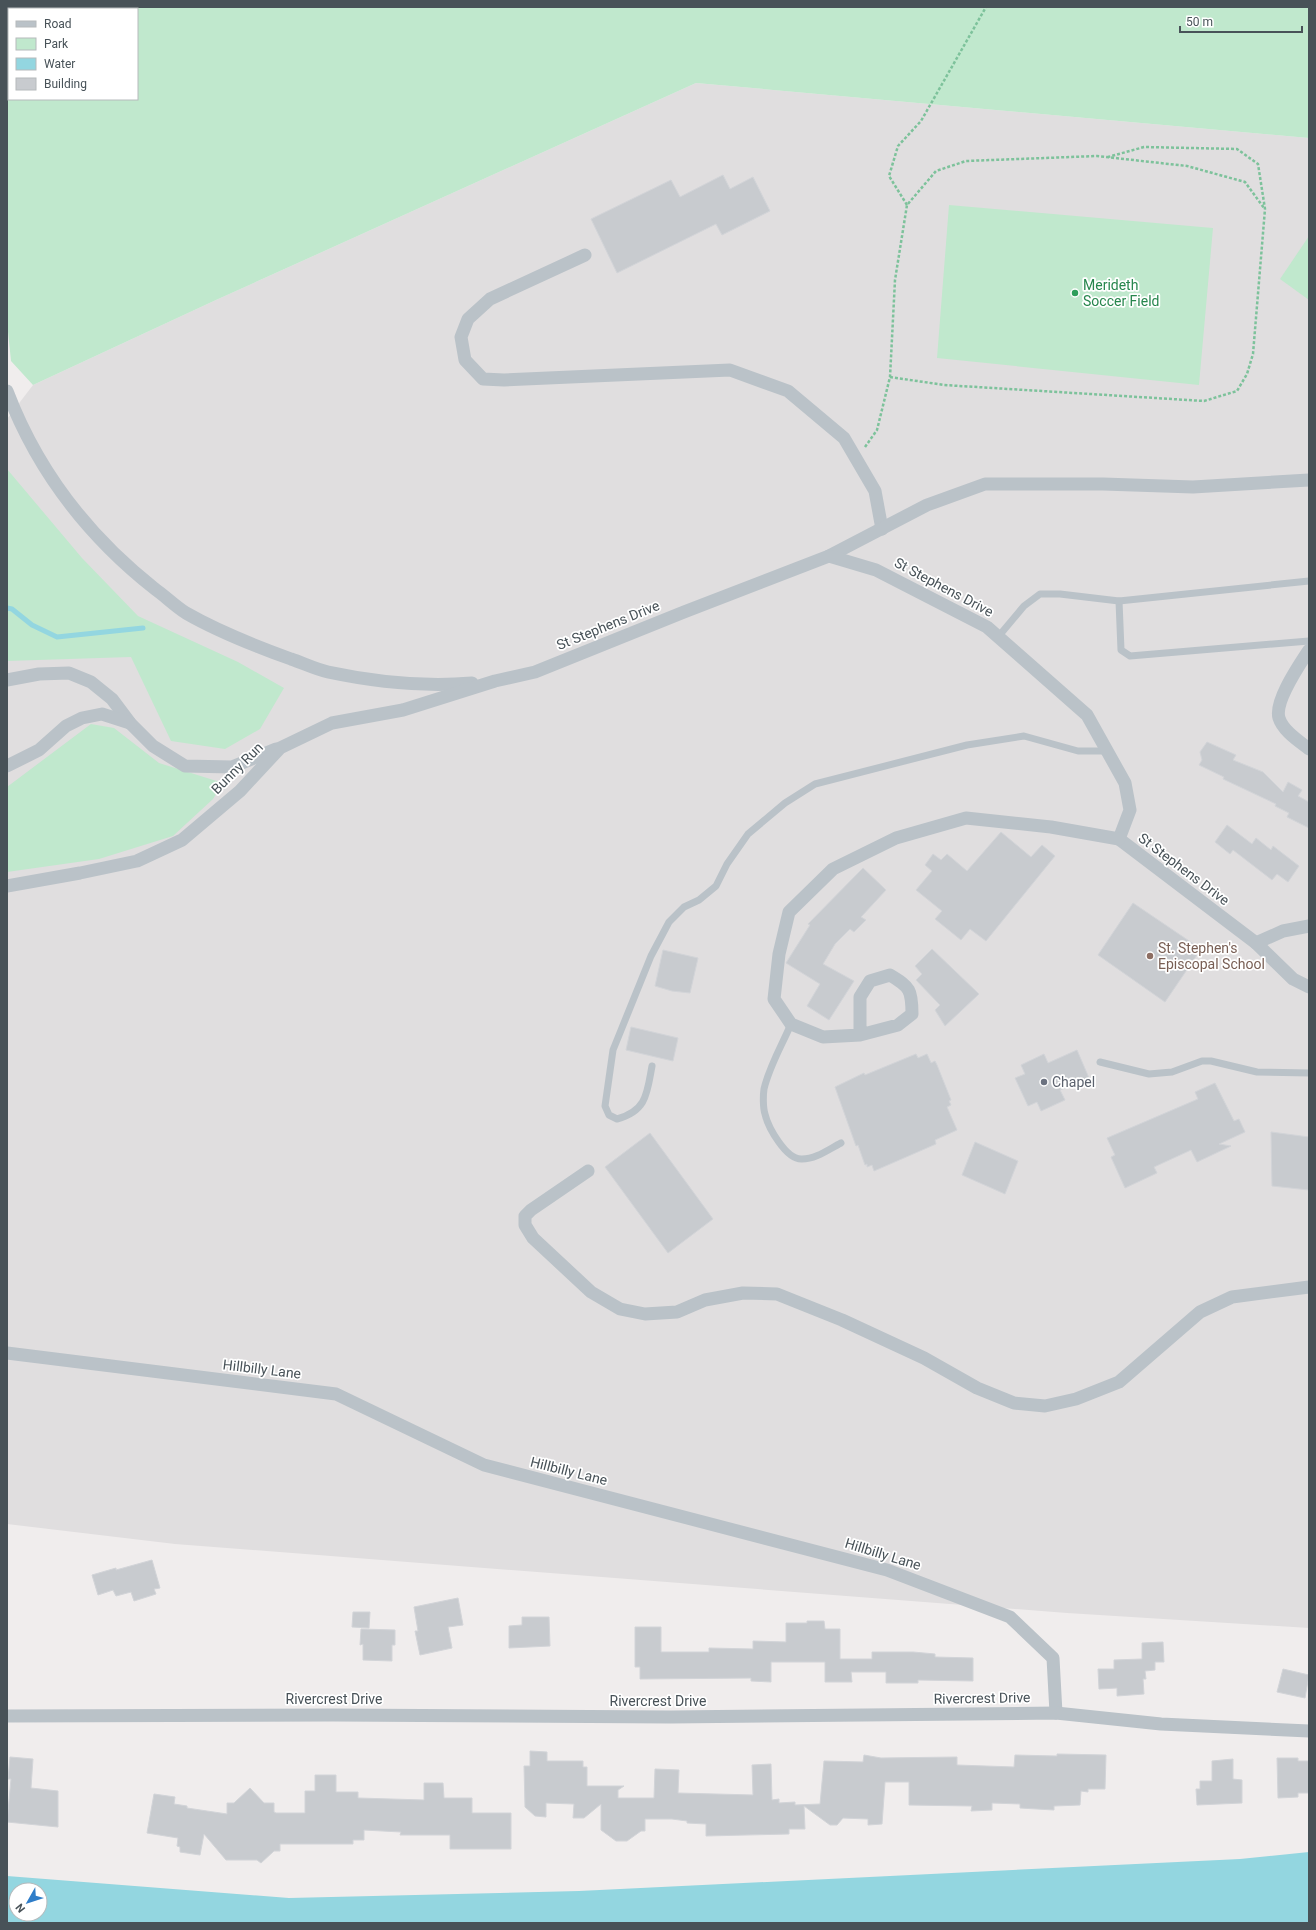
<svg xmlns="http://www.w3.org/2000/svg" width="1316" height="1930" font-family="Roboto,sans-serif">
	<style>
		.education { fill: #e0dedf }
		.green { fill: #c0e8cd; fill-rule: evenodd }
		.water { fill: #93d6e0; fill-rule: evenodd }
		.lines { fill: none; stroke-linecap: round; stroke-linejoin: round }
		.stream { stroke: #93d6e0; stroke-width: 5 }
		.building { fill: #c8cbcf; stroke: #d2d4d8 }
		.path { stroke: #7dc29b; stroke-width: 2.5; stroke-dasharray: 3 2; stroke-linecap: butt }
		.service { stroke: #bac2c8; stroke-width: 7 }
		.minor { stroke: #bac2c8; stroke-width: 13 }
		.leisure-dot { fill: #2e9e5b; stroke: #fff; stroke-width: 1.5 }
		.education-dot { fill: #8d6e63; stroke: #fff; stroke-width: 1.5 }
		.worship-dot { fill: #6b7280; stroke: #fff; stroke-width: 1.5 }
		.labels { text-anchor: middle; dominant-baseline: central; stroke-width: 3.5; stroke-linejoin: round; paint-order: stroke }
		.leisure-label { font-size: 14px; fill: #27864d; stroke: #fff; text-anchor: start }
		.street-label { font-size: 14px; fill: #485258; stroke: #fff }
		.education-label { font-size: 14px; fill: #785e54; stroke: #fff; text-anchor: start }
		.worship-label { font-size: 14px; fill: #5b616d; stroke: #fff; text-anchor: start }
	</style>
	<rect width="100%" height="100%" fill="#f0eded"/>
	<polygon class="education" points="696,83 1309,138 1309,1628 1067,1613 175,1544 7,1524 7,419 33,385 216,300"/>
	<g class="green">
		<path d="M7,7H1309V138L696,83L216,300L33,385L11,361L7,322ZM9,9H137V99H9Z"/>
		<polygon points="949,205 1213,228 1199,385 937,358"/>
		<polygon points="1309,236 1309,300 1280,279"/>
		<polygon points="7,469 82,558 138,616 238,662 284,688 260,729 225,749 171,741 131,657 7,661"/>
		<polygon points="91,724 114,728 159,763 223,783 213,799 173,836 99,859 7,872 7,787"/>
	</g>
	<path class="water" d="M1309,1852V1923H7V1876L289,1898L579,1891L1240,1859ZM16,1890H40V1914H16Z"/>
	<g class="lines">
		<polyline class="stream" points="7,608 12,609 32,625 57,637 143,628"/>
	</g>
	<g class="building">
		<polygon points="723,175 730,189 753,177 770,211 722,235 716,224 617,273 591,219 671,180 680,197"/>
		<polygon points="1207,742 1236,755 1233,760 1263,772 1283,792 1288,782 1302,790 1298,796 1309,802 1309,828 1287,817 1289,813 1275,806 1276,804 1223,779 1224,777 1199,765 1202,760 1200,752"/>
		<polygon points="1227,825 1252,844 1256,838 1271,850 1273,846 1299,866 1288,882 1277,874 1272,880 1233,850 1230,854 1215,842"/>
		<polygon points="1001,832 1031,857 1042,845 1055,856 986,941 970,929 961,940 935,919 942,911 916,890 932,871 925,865 933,854 941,860 947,854 967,871"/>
		<polygon points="863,868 886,890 861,917 866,920 854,932 850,929 835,944 823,964 854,981 829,1020 807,1006 820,984 786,963 810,925 808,924"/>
		<polygon points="1133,903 1201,949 1165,1002 1098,955"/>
		<polygon points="932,949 979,994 945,1026 935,1010 940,1005 916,980 922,974 915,966"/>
		<polygon points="663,950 698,958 690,993 672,991 655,986"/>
		<polygon points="631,1027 678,1038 673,1061 626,1050"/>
		<polygon points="1077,1050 1089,1078 1060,1090 1065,1100 1041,1111 1037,1102 1028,1106 1015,1078 1025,1074 1021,1065 1044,1054 1048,1063"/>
		<polygon points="916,1054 918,1058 927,1054 931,1063 935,1061 937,1065 951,1100 949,1101 951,1105 947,1107 957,1130 935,1140 936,1144 874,1171 872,1165 867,1167 867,1164 865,1165 858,1145 856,1146 835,1087 864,1073 865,1075"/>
		<polygon points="1215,1083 1234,1121 1239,1119 1245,1132 1219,1144 1231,1146 1197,1162 1191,1150 1154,1167 1157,1173 1125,1188 1111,1157 1115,1155 1107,1138 1198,1099 1195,1092"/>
		<polygon points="1271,1132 1309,1137 1309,1190 1272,1186"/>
		<polygon points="650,1133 713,1219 668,1253 605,1167"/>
		<polygon points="975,1142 1018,1161 1005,1194 962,1175"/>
		<polygon points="152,1560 160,1588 154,1589 156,1594 134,1601 131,1592 116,1596 113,1590 98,1595 92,1575 116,1568 116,1570"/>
		<polygon points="458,1598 463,1625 448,1627 452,1648 420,1655 415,1631 418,1631 414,1607"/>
		<polygon points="353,1612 370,1612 369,1628 352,1627"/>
		<polygon points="522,1617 549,1617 550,1646 509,1648 509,1626 522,1625"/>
		<polygon points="807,1621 824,1621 825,1629 840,1629 840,1659 872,1659 872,1652 913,1652 935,1654 935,1657 973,1658 973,1681 918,1680 918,1683 886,1683 886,1672 851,1672 852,1682 825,1682 825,1662 771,1662 771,1682 751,1681 751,1678 640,1679 640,1667 635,1667 635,1627 661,1627 661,1652 709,1652 709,1648 753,1649 753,1641 786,1642 786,1623 807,1623"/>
		<polygon points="361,1629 395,1630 395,1645 392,1645 392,1661 363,1660 363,1644 360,1645"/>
		<polygon points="1163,1642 1164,1662 1155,1662 1155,1670 1145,1671 1146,1679 1143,1679 1144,1694 1117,1696 1117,1688 1099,1689 1098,1669 1114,1669 1114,1660 1142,1659 1142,1643"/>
		<polygon points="1283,1669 1309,1675 1305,1698 1277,1692"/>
		<polygon points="530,1751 547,1752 547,1761 583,1761 583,1767 587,1767 587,1786 624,1786 618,1790 618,1798 654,1798 655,1769 679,1770 678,1793 753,1795 752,1765 771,1764 772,1800 779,1799 779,1803 795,1802 795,1805 820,1804 824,1761 863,1762 864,1755 881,1758 957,1757 957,1765 1014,1767 1015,1755 1057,1756 1057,1754 1106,1755 1105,1789 1088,1789 1088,1792 1081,1791 1080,1805 1054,1806 1054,1810 1020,1808 1020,1804 992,1803 992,1810 971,1811 972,1806 909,1805 909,1782 885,1782 882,1824 868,1825 868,1819 843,1818 837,1825 830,1825 804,1806 805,1829 789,1829 789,1834 706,1836 706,1824 687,1823 687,1821 672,1819 645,1819 645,1831 641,1831 627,1841 616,1841 601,1830 601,1804 584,1818 573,1818 574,1804 546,1803 546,1817 535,1816 525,1807 524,1766 530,1766"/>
		<polygon points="10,1757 33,1759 31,1788 58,1791 58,1827 7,1822 11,1779 8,1779"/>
		<polygon points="1277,1758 1298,1758 1298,1761 1309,1761 1309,1793 1298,1793 1298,1797 1278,1798"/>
		<polygon points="1233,1759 1233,1779 1242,1780 1242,1803 1197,1805 1196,1789 1200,1789 1200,1781 1212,1781 1212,1761"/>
		<polygon points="315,1775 336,1775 336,1792 358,1792 358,1798 424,1800 424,1783 443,1783 444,1798 472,1798 472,1813 511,1813 511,1849 450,1849 450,1835 400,1835 401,1832 364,1830 364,1840 353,1840 353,1844 280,1844 280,1851 274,1851 261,1863 257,1860 226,1860 204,1834 200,1855 180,1852 180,1847 177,1846 178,1838 147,1833 154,1794 175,1797 174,1804 187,1806 187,1808 227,1814 227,1803 234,1803 250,1788 264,1803 274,1803 274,1812 276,1813 305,1813 305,1791 315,1791"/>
	</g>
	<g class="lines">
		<g class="path">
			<polyline points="907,205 889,176 898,146 921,121 986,7"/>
			<polyline points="890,377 944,385 1204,401 1237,391 1247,374 1253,354 1265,209 1258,164 1237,149 1144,147 1108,157"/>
			<polyline points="865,447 877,430 890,377 895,280 907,205 936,171 966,161 1097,156 1187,166 1245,182 1264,208"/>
		</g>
		<g class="service">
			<polyline points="1119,601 1121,650 1130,656 1309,641"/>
			<polyline points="998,637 1024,606 1040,594 1060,594 1119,601 1309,581"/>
			<path d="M791,1024C782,1045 769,1067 764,1089C763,1096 763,1108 765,1114C768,1127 786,1160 802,1159C816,1159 829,1149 841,1143"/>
			<polyline points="1100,1062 1149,1074 1172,1072 1202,1061 1211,1061 1257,1072 1309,1073"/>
			<path d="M652,1066C647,1093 647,1111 617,1119L609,1115L605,1106L613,1050L651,956L669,922L684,907L699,900L716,886L727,864L748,834L785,803L815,784L967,745L1024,736L1078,751H1109"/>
		</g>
		<g class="minor">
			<polyline points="585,255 490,299 468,319 461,337 465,360 483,379 504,380 730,370 788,391 844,438 875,491 882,529"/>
			<path d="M7,391C37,470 89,537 155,589C165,596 175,606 186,613C219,632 255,646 291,659C303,663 315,669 328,672C375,682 424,687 472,683"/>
			<polyline points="829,556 927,505 985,484 1103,484 1193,487 1309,480"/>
			<path d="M1309,650C1300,664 1274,701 1279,718C1283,731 1299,741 1309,749"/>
			<polyline points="7,680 39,674 69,673 91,682 112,699 130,723 153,746 185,766 232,767 276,749"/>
			<polyline points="7,766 39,750 66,726 82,718 102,714 130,723"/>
			<polyline points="7,886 80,873 137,861 182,840 240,791 280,748 332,723 403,710 495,681 535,672 684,612 829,556 876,570 987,627 1087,715 1125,783 1130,810 1119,839 1256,943 1293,979 1309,987"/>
			<polyline points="1256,943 1283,931 1309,926"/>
			<path d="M860,1035V997L870,981L890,975C910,987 912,990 912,1014L898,1025L860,1035L823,1037L791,1024L774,999L779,954L789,912L833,869L896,838L966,818L1051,827L1119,839"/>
			<polyline points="588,1171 531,1210 525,1216 525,1225 533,1238 591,1292 620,1309 645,1314 677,1312 705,1300 743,1293 777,1294 842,1320 924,1358 977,1388 1014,1403 1045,1406 1076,1399 1119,1382 1200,1312 1232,1297 1309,1287"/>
			<polyline points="7,1353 336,1394 484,1465 887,1570 1010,1617 1053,1658 1056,1713"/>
			<polyline points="7,1716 333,1715 671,1717 1056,1713 1161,1724 1309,1731"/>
		</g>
	</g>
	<circle class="leisure-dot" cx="1075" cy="293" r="4"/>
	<circle class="education-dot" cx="1150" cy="956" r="4"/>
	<circle class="worship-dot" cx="1044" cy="1082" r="4"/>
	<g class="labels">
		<g class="leisure-label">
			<text x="1083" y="285">Merideth<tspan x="1083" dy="16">Soccer Field</tspan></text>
		</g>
		<g class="street-label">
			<text transform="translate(944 587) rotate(28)">St Stephens Drive</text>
			<text transform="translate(608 625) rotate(-22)">St Stephens Drive</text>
			<text transform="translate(237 768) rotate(-45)">Bunny Run</text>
			<text transform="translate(1184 869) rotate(37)">St Stephens Drive</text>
			<text transform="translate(262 1369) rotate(7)">Hillbilly Lane</text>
			<text transform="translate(569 1471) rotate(14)">Hillbilly Lane</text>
			<text transform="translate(883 1554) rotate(17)">Hillbilly Lane</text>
			<text transform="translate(982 1698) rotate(-1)">Rivercrest Drive</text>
			<text x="334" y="1699">Rivercrest Drive</text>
			<text x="658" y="1701">Rivercrest Drive</text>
		</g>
		<g class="education-label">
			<text x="1158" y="948">St. Stephen's<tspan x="1158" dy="16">Episcopal School</tspan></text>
		</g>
		<g class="worship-label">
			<text x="1052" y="1082">Chapel</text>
		</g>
	</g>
	<rect width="1316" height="1930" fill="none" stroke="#485258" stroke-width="16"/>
	<rect x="8" y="8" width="130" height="92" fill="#ffffff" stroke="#b6babc"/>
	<rect x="16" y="21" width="20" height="6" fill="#bac2c8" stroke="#b6babc"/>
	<text x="44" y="28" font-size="12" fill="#485258">Road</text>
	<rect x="16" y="38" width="20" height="12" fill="#c0e8cd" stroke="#b6babc"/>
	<text x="44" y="48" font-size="12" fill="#485258">Park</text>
	<rect x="16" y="58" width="20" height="12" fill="#93d6e0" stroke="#b6babc"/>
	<text x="44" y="68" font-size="12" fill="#485258">Water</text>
	<rect x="16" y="78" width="20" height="12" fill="#c8cbcf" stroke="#b6babc"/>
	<text x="44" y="88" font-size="12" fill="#485258">Building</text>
	<g transform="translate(28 1902) rotate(231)"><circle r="19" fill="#ffffff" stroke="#b6babc"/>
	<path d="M0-3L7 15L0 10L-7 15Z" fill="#2f7dc8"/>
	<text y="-6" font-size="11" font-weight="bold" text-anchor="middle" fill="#485258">N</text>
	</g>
	<path d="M1180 26v6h122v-6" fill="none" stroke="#485258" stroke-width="2"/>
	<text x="1186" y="26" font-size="12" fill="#485258" stroke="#ffffff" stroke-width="3" paint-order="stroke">50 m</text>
</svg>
